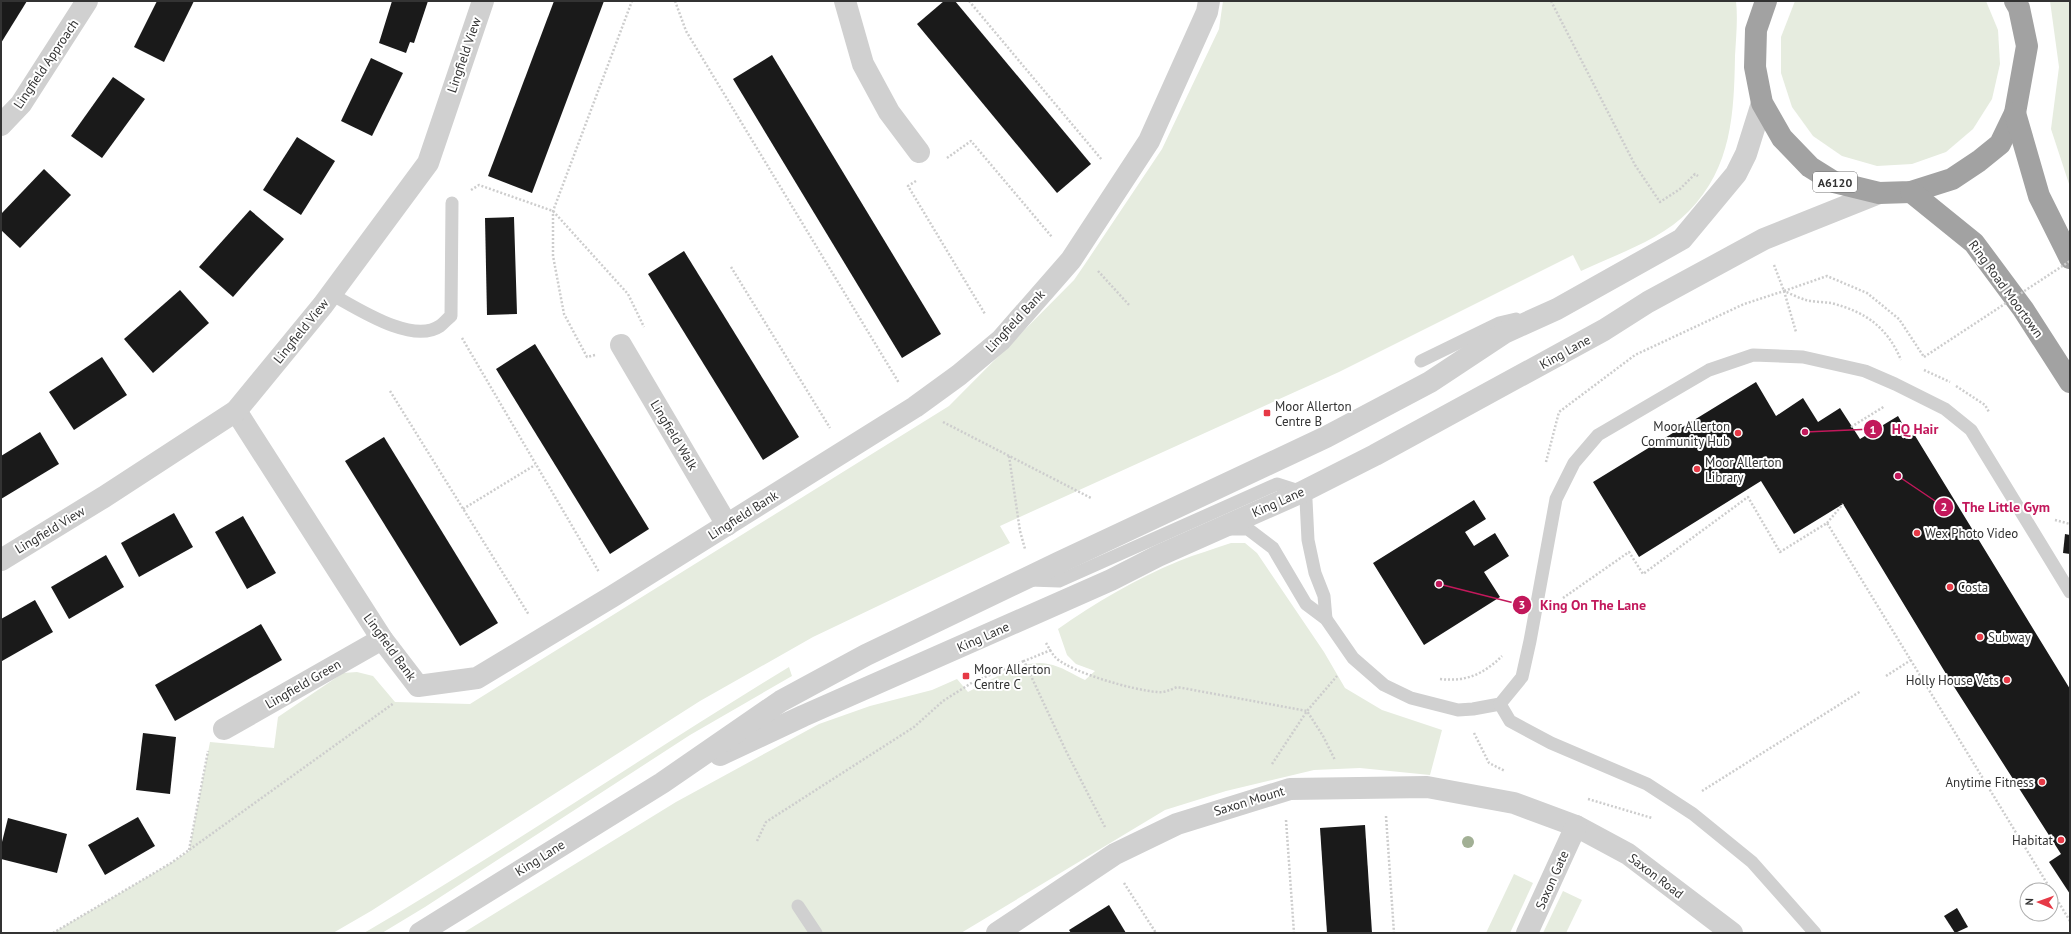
<svg xmlns="http://www.w3.org/2000/svg" width="2071" height="934" font-family="'PT Sans',sans-serif">
	<style>
		.green { fill: #e6ecdf }
		.building { fill: #1a1a1a }
		.lines { fill: none; stroke-linecap: round; stroke-linejoin: round }
		.path { stroke: #cdcdcd; stroke-width: 2.5; stroke-dasharray: 2 2; stroke-linecap: butt }
		.service { stroke: #d0d0d0; stroke-width: 13 }
		.minor { stroke: #d0d0d0; stroke-width: 22 }
		.tertiary { stroke: #d0d0d0; stroke-width: 22 }
		.trunk { stroke: #a2a2a2; stroke-width: 22 }
		.path-bridge { stroke: #cdcdcd; stroke-width: 2.5; stroke-dasharray: 2 2; stroke-linecap: butt }
		.tree { fill: #a2b095 }
		.poi-dot { fill: #e63946; stroke: #fff; stroke-width: 1.5 }
		.labels { text-anchor: middle; dominant-baseline: central; stroke-width: 4; stroke-linejoin: round; paint-order: stroke }
		.shield { fill: #fff; stroke: #707070; stroke-width: 1 }
		.shield-label { font-size: 12px; font-weight: bold; fill: #333 }
		.street-label { font-size: 13px; fill: #333; stroke: #fff }
		.poi-label { font-size: 13px; fill: #333; stroke: #fff; text-anchor: start }
		.leader { fill: none; stroke: #c2185b; stroke-width: 1.5 }
		.callout-dot { fill: #c2185b; stroke: #fff; stroke-width: 1.5 }
		.mark-label { font-size: 12px; text-anchor: middle; font-weight: bold; fill: #fff }
		.callout-label { font-size: 14px; text-anchor: middle; font-weight: bold; fill: #c2185b; stroke: #fff; stroke-width: 4; stroke-linejoin: round; paint-order: stroke }
	</style>
	<rect width="100%" height="100%" fill="#fff"/>
	<g class="green">
		<path d="M1223,1H1736C1738,19 1736,38 1735,56C1734,113 1732,167 1689,211C1661,240 1617,254 1581,271L1573,255L1339,372L1000,526L1010,543L813,637L700,701L371,911L333,933H53L171,863L189,851L210,742L274,748L278,717L343,673L357,672L373,676L395,702L470,704L949,406L1074,280L1085,264L1162,149L1219,29Z"/>
		<polygon points="1795,1 1986,1 1998,30 2000,64 1992,99 1973,129 1946,152 1912,164 1877,166 1842,156 1813,136 1792,107 1781,73 1781,37"/>
		<polygon points="2050,1 2070,1 2070,187 2051,129 2059,67"/>
		<path d="M1231,543H1245L1257,553L1324,652L1345,688L1382,710L1442,730L1430,775L1360,768L1314,770L1226,791L1165,810L961,933H463L676,802L819,724L870,706L932,690L957,679L968,692C989,681 1024,658 1048,664C1061,666 1074,675 1085,680L1095,671L1076,664L1067,655L1058,629C1095,603 1137,578 1179,561C1196,554 1214,549 1231,543Z"/>
		<path d="M789,667L792,676L690,735L425,907L382,933H364C508,849 646,754 789,667Z"/>
		<polygon points="1514,874 1533,883 1510,933 1486,933"/>
		<polygon points="1563,891 1582,900 1566,933 1543,933"/>
	</g>
	<g class="building">
		<polygon points="1,1 27,1 1,43"/>
		<polygon points="157,1 194,1 164,62 134,47"/>
		<polygon points="392,1 428,1 414,43 410,42 406,53 379,43"/>
		<polygon points="554,1 604,1 532,193 488,176"/>
		<polygon points="944,1 955,1 1091,164 1057,193 917,24"/>
		<polygon points="772,55 941,334 902,358 733,79"/>
		<polygon points="371,58 403,73 372,136 341,121"/>
		<polygon points="113,77 145,99 102,158 71,136"/>
		<polygon points="297,137 335,161 301,215 263,190"/>
		<polygon points="44,169 71,195 20,248 1,230 1,214"/>
		<polygon points="250,210 284,239 233,297 199,267"/>
		<polygon points="514,217 517,314 487,315 485,218"/>
		<polygon points="684,251 799,437 763,460 648,274"/>
		<polygon points="180,290 209,323 153,373 124,339"/>
		<polygon points="535,344 649,529 610,554 496,369"/>
		<polygon points="102,357 127,395 74,430 49,392"/>
		<polygon points="1756,382 1776,416 1803,398 1818,422 1840,408 1860,439 1898,416 1910,437 1914,434 2070,689 2070,894 2049,862 2061,854 1951,682 1843,504 1794,534 1761,481 1639,557 1593,482"/>
		<polygon points="40,432 59,464 1,499 1,456"/>
		<polygon points="384,437 498,623 460,646 345,461"/>
		<polygon points="1474,500 1486,519 1465,532 1474,546 1495,533 1509,556 1484,572 1500,597 1424,645 1373,563"/>
		<polygon points="174,513 193,547 139,577 121,543"/>
		<polygon points="243,516 276,573 247,589 215,532"/>
		<polygon points="2065,534 2070,535 2070,554 2063,553"/>
		<polygon points="106,555 124,587 69,619 51,587"/>
		<polygon points="35,600 53,632 2,661 1,619"/>
		<polygon points="261,624 282,660 175,721 155,685"/>
		<polygon points="143,733 176,737 170,794 136,790"/>
		<polygon points="138,817 155,846 105,875 88,845"/>
		<polygon points="8,818 67,834 57,873 1,859 1,846"/>
		<polygon points="1365,825 1372,933 1327,933 1320,828"/>
		<polygon points="1109,905 1126,933 1071,933 1069,930"/>
		<polygon points="1957,908 1968,927 1955,933 1944,916"/>
	</g>
	<g class="lines">
		<g class="path">
			<polyline points="675,1 686,31 899,383"/>
			<polyline points="969,1 1102,160"/>
			<polyline points="1551,1 1635,165 1660,202 1680,189 1695,174 1698,176"/>
			<polyline points="947,158 971,141 1052,237"/>
			<polyline points="916,181 908,186 985,314"/>
			<polyline points="471,190 479,185 553,211 628,294 644,327"/>
			<polyline points="1774,265 1784,291 1827,276 1867,293 1899,319 1924,357"/>
			<polyline points="731,267 830,428"/>
			<polyline points="1098,271 1130,306"/>
			<polyline points="1784,291 1796,332"/>
			<polyline points="462,338 599,572"/>
			<polyline points="595,355 587,357 564,314 553,256 553,211 632,1"/>
			<polyline points="1924,370 1950,382"/>
			<polyline points="1956,386 1985,405 1989,412"/>
			<polyline points="390,391 529,615"/>
			<polyline points="943,422 1091,498"/>
			<polyline points="1851,427 1885,406"/>
			<polyline points="1009,456 1020,531 1025,549"/>
			<path d="M1546,462L1559,412L1635,355L1744,304L1784,291C1791,294 1799,298 1806,300C1814,302 1823,302 1831,303C1866,312 1887,327 1901,360"/>
			<polyline points="463,509 535,465"/>
			<polyline points="2055,520 2070,524"/>
			<polyline points="1827,523 1843,504"/>
			<polyline points="1563,598 1629,552 1643,574 1748,497 1780,552 1827,523 2070,921"/>
			<path d="M1046,643C1049,648 1052,654 1056,658C1073,673 1133,690 1157,692C1164,693 1170,690 1177,687L1307,711L1323,736L1335,760"/>
			<polyline points="1051,650 1024,661 1066,751 1105,827"/>
			<polyline points="1886,676 1911,660"/>
			<path d="M1440,679C1466,682 1484,674 1502,656"/>
			<polyline points="1474,733 1489,763 1505,771"/>
			<polyline points="1272,764 1307,711 1337,676"/>
			<polyline points="1702,791 1861,691"/>
			<polyline points="1588,799 1652,818"/>
			<polyline points="1386,816 1394,933"/>
			<polyline points="1286,820 1294,933"/>
			<polyline points="757,841 766,822 914,727 943,701 973,682 1024,661"/>
			<polyline points="189,850 208,751"/>
			<polyline points="1124,883 1156,933"/>
			<polyline points="53,933 171,863 394,703"/>
		</g>
		<g class="service">
			<path d="M331,294C357,308 412,345 440,326C444,323 447,319 451,316L452,203"/>
			<polyline points="1421,361 1499,323 1516,319"/>
			<polyline points="1229,529 1248,529 1273,548 1306,604 1326,619 1353,658 1384,685 1411,698 1458,710 1473,709 1500,704 1522,677 1530,641 1556,499 1574,463 1598,435 1709,370 1753,355 1803,357 1865,371 1895,384 1945,409 1971,430 2070,592"/>
			<polyline points="1030,580 1059,581 1277,484 1302,492 1306,500 1308,540 1315,573 1324,596 1326,619"/>
			<polyline points="1500,704 1510,721 1551,743 1647,784 1693,814 1752,862 1815,933"/>
			<polyline points="798,906 816,933"/>
		</g>
		<g class="minor">
			<polyline points="845,1 863,64 889,112 919,152"/>
			<polyline points="1,125 21,104 87,1"/>
			<polyline points="621,345 727,525"/>
			<polyline points="236,411 382,639 418,686 477,678 613,596 915,407 959,375 1001,340 1071,260 1149,141 1207,12 1209,1"/>
			<polyline points="1,560 104,497 236,411 323,305 428,163 483,1"/>
			<polyline points="224,729 382,639"/>
			<polyline points="997,933 1115,854 1177,824 1290,789 1427,787 1514,803 1576,826 1628,854 1732,933"/>
			<polyline points="1527,933 1576,826"/>
		</g>
		<g class="tertiary">
			<polyline points="720,755 803,716 1111,580 1158,556 1302,492 1375,455 1604,330 1648,302 1764,239 1879,193"/>
			<polyline points="420,933 662,783 781,701 866,655 1058,563 1326,437 1430,382 1504,333 1557,309 1682,239 1736,174 1746,154 1762,103"/>
		</g>
		<g class="trunk">
			<polyline points="1766,1 1756,30 1755,67 1762,103 1782,138 1810,167 1834,182 1879,193 1911,192 1952,179 1979,161 2000,144 2015,113 2027,46 2019,8 2015,1"/>
			<polyline points="2015,113 2039,196 2070,258"/>
			<polyline points="1911,192 1974,243 2023,309 2070,382"/>
		</g>
		<polyline class="path-bridge" points="1924,357 2070,261"/>
	</g>
	<circle class="tree" cx="1468" cy="842" r="6"/>
	<g class="poi-dot">
		<rect x="1263" y="409" width="8" height="8" rx="2"/>
		<circle cx="1738" cy="433" r="4"/>
		<circle cx="1697" cy="469" r="4"/>
		<circle cx="1917" cy="533" r="4"/>
		<circle cx="1950" cy="587" r="4"/>
		<circle cx="1980" cy="637" r="4"/>
		<rect x="962" y="672" width="8" height="8" rx="2"/>
		<circle cx="2007" cy="680" r="4"/>
		<circle cx="2042" cy="782" r="4"/>
		<circle cx="2061" cy="840" r="4"/>
	</g>
	<g class="labels">
		<rect class="shield" x="1813" y="172" width="44" height="20" rx="3"/>
		<g class="shield-label">
			<text x="1835" y="182">A6120</text>
		</g>
		<g class="street-label">
			<text transform="translate(464 55) rotate(-71)">Lingfield View</text>
			<text transform="translate(46 64) rotate(-56)">Lingfield Approach</text>
			<text transform="translate(2006 289) rotate(54)">Ring Road Moortown</text>
			<text transform="translate(1015 321) rotate(-47)">Lingfield Bank</text>
			<text transform="translate(301 331) rotate(-51)">Lingfield View</text>
			<text transform="translate(1565 352) rotate(-29)">King Lane</text>
			<text transform="translate(674 435) rotate(59)">Lingfield Walk</text>
			<text transform="translate(1278 502) rotate(-24)">King Lane</text>
			<text transform="translate(743 515) rotate(-32)">Lingfield Bank</text>
			<text transform="translate(50 530) rotate(-31)">Lingfield View</text>
			<text transform="translate(983 637) rotate(-24)">King Lane</text>
			<text transform="translate(390 647) rotate(54)">Lingfield Bank</text>
			<text transform="translate(303 684) rotate(-30)">Lingfield Green</text>
			<text transform="translate(1249 801) rotate(-17)">Saxon Mount</text>
			<text transform="translate(540 858) rotate(-32)">King Lane</text>
			<text transform="translate(1656 876) rotate(37)">Saxon Road</text>
			<text transform="translate(1552 880) rotate(-66)">Saxon Gate</text>
		</g>
		<g class="poi-label">
			<text x="1275" y="406">Moor Allerton<tspan x="1275" dy="15">Centre B</tspan></text>
			<text x="1730" y="426" text-anchor="end">Moor Allerton<tspan x="1730" dy="15">Community Hub</tspan></text>
			<text x="1705" y="462">Moor Allerton<tspan x="1705" dy="15">Library</tspan></text>
			<text x="1925" y="533">Wex Photo Video</text>
			<text x="1958" y="587">Costa</text>
			<text x="1988" y="637">Subway</text>
			<text x="974" y="669">Moor Allerton<tspan x="974" dy="15">Centre C</tspan></text>
			<text x="1999" y="680" text-anchor="end">Holly House Vets</text>
			<text x="2034" y="782" text-anchor="end">Anytime Fitness</text>
			<text x="2053" y="840" text-anchor="end">Habitat</text>
		</g>
	</g>
	<path class="leader" d="M1805 432L1873 429M1898 476L1944 507M1439 584L1522 605"/>
	<g class="callout-dot">
		<circle cx="1805" cy="432" r="4"/>
		<circle cx="1898" cy="476" r="4"/>
		<circle cx="1439" cy="584" r="4"/>
		<circle cx="1873" cy="429" r="10"/>
		<circle cx="1944" cy="507" r="10"/>
		<circle cx="1522" cy="605" r="10"/>
	</g>
	<g class="mark-label">
		<text x="1873" y="434">1</text>
		<text x="1944" y="511">2</text>
		<text x="1522" y="609">3</text>
	</g>
	<g class="callout-label">
		<text x="1915" y="434">HQ Hair</text>
		<text x="2006" y="512">The Little Gym</text>
		<text x="1593" y="610">King On The Lane</text>
	</g>
	<rect width="2071" height="934" fill="none" stroke="#333333" stroke-width="4"/>
	<g transform="translate(2039 902) rotate(272)"><circle r="19" fill="#ffffff" stroke="#adadad"/>
	<path d="M0-3L7 15L0 10L-7 15Z" fill="#e63946"/>
	<text y="-6" font-size="11" font-weight="bold" text-anchor="middle" fill="#333333">N</text>
	</g>
</svg>
